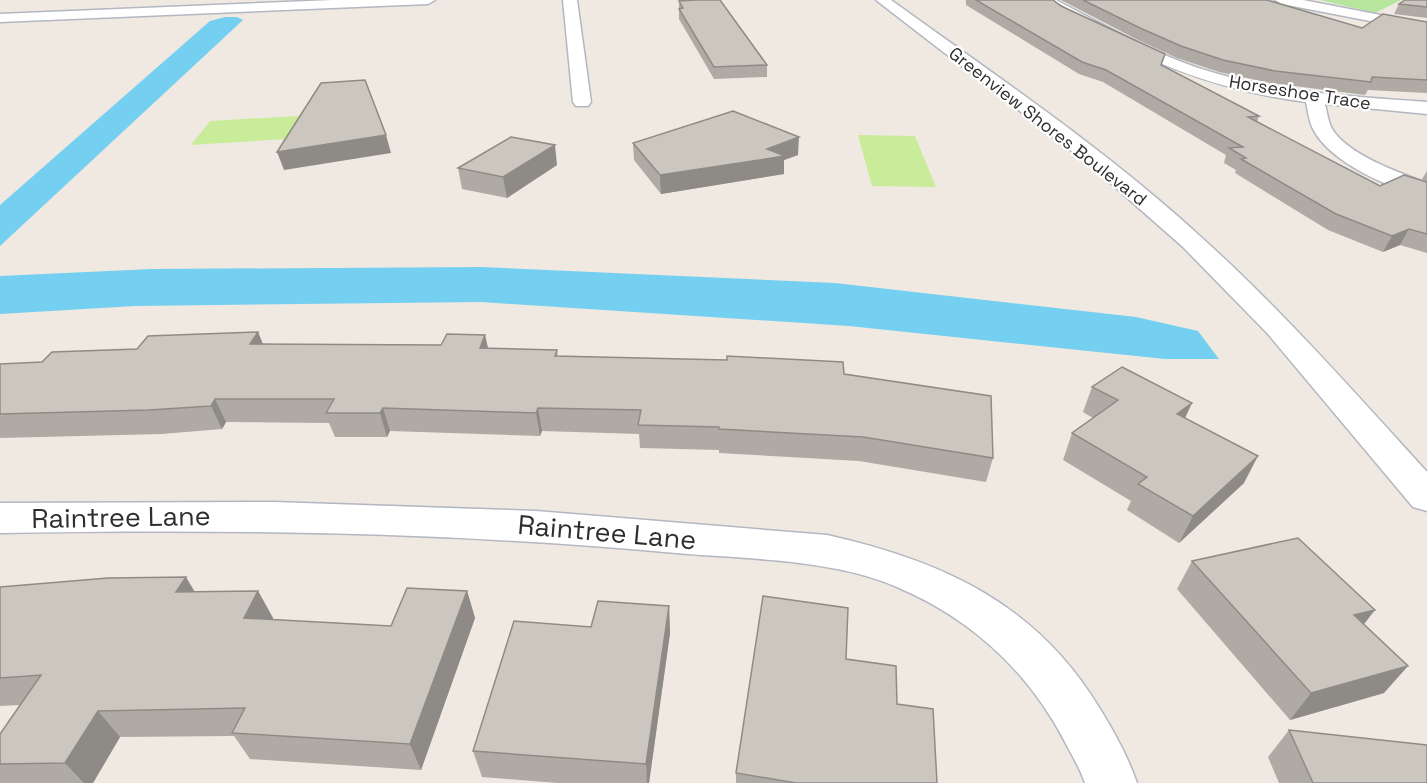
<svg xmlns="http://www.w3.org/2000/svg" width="1427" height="783" font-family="'Space Grotesk',sans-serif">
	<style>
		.green { fill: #b6e59e }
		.pitch { fill: #c9ec9a }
		.water { fill: #75cff0 }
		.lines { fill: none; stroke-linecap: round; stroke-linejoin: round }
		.minor-casing { stroke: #b4b7c1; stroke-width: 3 }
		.tertiary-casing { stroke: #b4b7c1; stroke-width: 3 }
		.minor { fill: #fff; fill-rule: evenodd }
		.tertiary { fill: #fff; fill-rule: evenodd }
		.wall { fill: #afaba4 }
		.shaded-wall { fill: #8e8b86 }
		.building { fill: #cbc7bf; stroke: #8e8b86; stroke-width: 1.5 }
		.labels { text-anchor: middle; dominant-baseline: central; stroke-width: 4.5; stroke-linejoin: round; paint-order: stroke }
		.far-street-label { font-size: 18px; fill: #2e2e2e; stroke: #fff }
		.near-street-label { font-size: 27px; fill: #2e2e2e; stroke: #fff }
	</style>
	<rect width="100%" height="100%" fill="#efe9e1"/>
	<polygon class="green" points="1320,0 1401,0 1375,13"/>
	<g class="pitch">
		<polygon points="332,114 321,137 191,145 210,121"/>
		<polygon points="858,135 915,136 936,187 872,186"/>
	</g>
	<g class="water">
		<polygon points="225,17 237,17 243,20 0,246 0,205 210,21"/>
		<polygon points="482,267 835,283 1136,317 1198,331 1219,359 1165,359 849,326 481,302 135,306 0,314 0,276 152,269"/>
	</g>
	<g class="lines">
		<defs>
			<g id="minor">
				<polygon points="333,0 435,0 428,4 0,22 0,14"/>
				<polygon points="563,0 577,0 591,102 588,106 576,106 573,102"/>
				<path d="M1039,0H1056C1109,28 1161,58 1218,74C1286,93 1357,97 1427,102V114L1325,104C1327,112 1328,120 1331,127C1345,154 1400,173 1427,183V198C1392,189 1330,163 1313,129C1309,121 1308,111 1306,102C1225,92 1153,65 1082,25C1069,18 1049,11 1039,0Z"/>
				<polygon points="1275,0 1303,0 1427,24 1427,32 1282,4"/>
				<path d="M274,502L536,511L827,535C943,561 1037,604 1100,709C1115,733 1128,757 1137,783H1085C1080,768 1071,754 1064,740C1027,670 970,618 897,587C833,559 746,559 676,553C450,532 227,529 0,533V503Z"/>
			</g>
			<path id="tertiary" d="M876,0H891C996,76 1105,149 1201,237C1282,310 1354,392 1427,472V511L1413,507L1268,334L1183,247L1091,166Z"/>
		</defs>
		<use href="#minor" class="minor-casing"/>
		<use href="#tertiary" class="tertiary-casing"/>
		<use href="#minor" class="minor"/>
		<use href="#tertiary" class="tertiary"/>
	</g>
	<g class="wall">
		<polygon points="966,0 1053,0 1162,65 1259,116 1257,122 1380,186 1427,182 1427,253 1400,245 1383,252 1328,230 1235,173 1236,170 1224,163 1226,155 1103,82 1079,74 966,5"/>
		<polygon points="1061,0 1267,0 1362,28 1427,22 1427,93 1368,90 1365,95 1270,83 1219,72 1177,58 1136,39"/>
		<polygon points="1427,0 1427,18 1394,14 1399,4"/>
		<polygon points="679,1 767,65 767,77 714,79 679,19"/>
		<polygon points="633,143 798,155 784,160 784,174 661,194 634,160"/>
		<polygon points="557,165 507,198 462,189 458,168"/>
		<polygon points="1427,171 1427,182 1422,179"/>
		<polygon points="258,332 263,344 441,345 485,335 488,348 557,350 558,356 844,374 993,458 986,482 859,461 719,453 719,450 640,448 639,434 542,431 540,436 390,431 387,437 335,437 329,423 226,422 222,429 162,434 0,438 0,364 42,362"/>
		<polygon points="1092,387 1185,419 1244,483 1179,543 1127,510 1131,501 1063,460 1072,433 1093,418 1083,412"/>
		<polygon points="1192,561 1364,625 1384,693 1290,720 1177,589"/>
		<polygon points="0,587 195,592 258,591 273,618 272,620 391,626 467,591 475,618 421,770 250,759 234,736 120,737 93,783 0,783 0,734 20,705 0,706"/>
		<polygon points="669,606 670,633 649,783 558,783 482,777 473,751 591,627"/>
		<polygon points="846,659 897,704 937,783 736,783 736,773"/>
		<polygon points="1289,730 1427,783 1279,783 1268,757"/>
	</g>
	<g class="shaded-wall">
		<polygon points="386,135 391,153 284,170 277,152"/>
		<polygon points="799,137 798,155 784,160 784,174 661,194 660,175"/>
		<polygon points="555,145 557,165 507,198 503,177"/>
		<polygon points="1409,229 1400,245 1383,252 1392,236"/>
		<polygon points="258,332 267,355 250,344"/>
		<polygon points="485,335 490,358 480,348"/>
		<polygon points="215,399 226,422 222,429 211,406"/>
		<polygon points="1192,403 1180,429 1177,414"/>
		<polygon points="383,408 390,431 387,437 380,413"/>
		<polygon points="538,408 542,431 540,436 536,413"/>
		<polygon points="1258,456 1244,483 1179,543 1193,516"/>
		<polygon points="186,577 202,604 176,592"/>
		<polygon points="258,591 273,618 260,645 244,618"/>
		<polygon points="467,591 475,618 421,770 410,744"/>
		<polygon points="669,606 670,633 649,783 647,783 646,764"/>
		<polygon points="1375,610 1354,637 1354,615"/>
		<polygon points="1408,666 1384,693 1290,720 1311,693"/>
		<polygon points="98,711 120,737 93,783 84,783 65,763"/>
	</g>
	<g class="building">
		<polygon points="696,0 720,0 767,65 714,67 679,9 683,8 679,1"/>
		<polygon points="976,0 1053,0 1061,6 1165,54 1161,65 1259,116 1248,117 1380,186 1404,175 1427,182 1427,234 1409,229 1392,236 1336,214 1241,159 1246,158 1229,148 1243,147 1106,70 1082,62"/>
		<polygon points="1083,0 1267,0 1362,28 1383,14 1427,22 1427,80 1372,77 1371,82 1275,71 1223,60 1181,46 1140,28"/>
		<polygon points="1405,0 1427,0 1427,7 1399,4"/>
		<polygon points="365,80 386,135 277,152 321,83"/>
		<polygon points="733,111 799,137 767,149 785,156 660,175 633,143"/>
		<polygon points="511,137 555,145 503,177 458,168"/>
		<polygon points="258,332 250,344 441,345 447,334 485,335 480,348 557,350 555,356 727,360 727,356 843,362 844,374 991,396 993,458 863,437 719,429 719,427 638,425 641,410 538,408 536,413 383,408 380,413 326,413 334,399 215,399 211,406 149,410 0,414 0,364 42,362 52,352 137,349 148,336"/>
		<polygon points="1122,367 1192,403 1177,414 1258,456 1193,516 1138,484 1147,477 1072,433 1118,400 1092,387"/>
		<polygon points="1298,538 1375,610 1354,615 1408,666 1311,693 1192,561"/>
		<polygon points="186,577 176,592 258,591 244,618 391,626 407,588 467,591 410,744 232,733 245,708 98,711 65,763 0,764 0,734 41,675 0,678 0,587 108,578"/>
		<polygon points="763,596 848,608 846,659 896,666 897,704 933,709 937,783 796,783 736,773"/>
		<polygon points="598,601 669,606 646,764 473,751 514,621 591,627"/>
		<polygon points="1289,730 1427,745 1427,783 1313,783"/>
	</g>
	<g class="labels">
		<g class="far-street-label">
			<text transform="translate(1300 92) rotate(9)">Horseshoe Trace</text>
			<text transform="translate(1048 126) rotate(38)">Greenview Shores Boulevard</text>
		</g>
		<g class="near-street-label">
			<text transform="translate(121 517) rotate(-1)">Raintree Lane</text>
			<text transform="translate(607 532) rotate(5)">Raintree Lane</text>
		</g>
	</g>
</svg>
